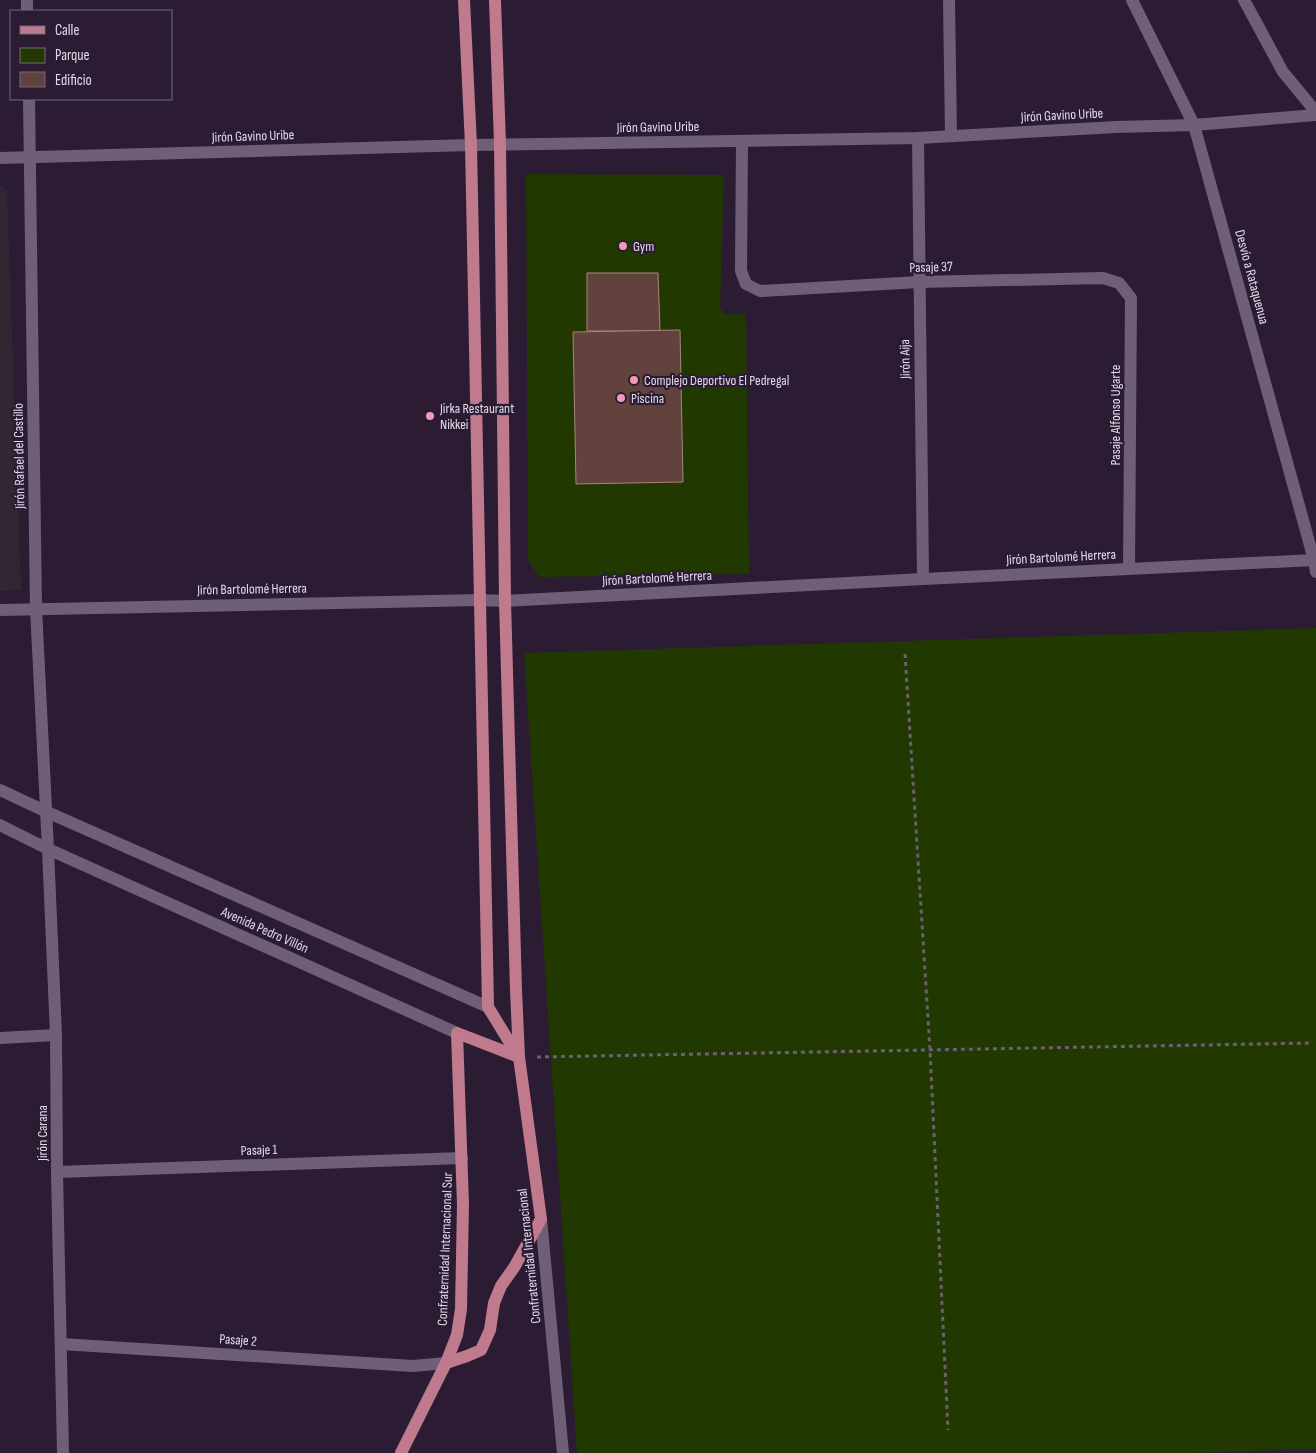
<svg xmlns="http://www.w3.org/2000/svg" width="1316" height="1453" font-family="'Sofia Sans Condensed',sans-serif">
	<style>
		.education { fill: #332633 }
		.green { fill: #223801 }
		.building { fill: #62423d; stroke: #a9847e }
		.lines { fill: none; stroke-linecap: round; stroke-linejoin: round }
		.path { stroke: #6c5f73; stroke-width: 3; stroke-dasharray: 4 4; stroke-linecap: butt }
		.service { stroke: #6f5e78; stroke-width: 12 }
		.minor { stroke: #6f5e78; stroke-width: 12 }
		.tertiary { stroke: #6f5e78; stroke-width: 12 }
		.secondary { stroke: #6f5e78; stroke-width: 12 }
		.primary { stroke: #bf7a8e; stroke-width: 12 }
		.poi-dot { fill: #f19ab3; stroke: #2b1c33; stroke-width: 2 }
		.labels { text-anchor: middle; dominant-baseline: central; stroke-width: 4.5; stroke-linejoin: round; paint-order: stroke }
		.street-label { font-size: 14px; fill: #e3d9e8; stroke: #2b1c33 }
		.poi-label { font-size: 14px; fill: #e3d9e8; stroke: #2b1c33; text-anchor: start }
	</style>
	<rect width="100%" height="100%" fill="#2b1c33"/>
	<polygon class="education" points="0,185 7,191 21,590 0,591"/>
	<g class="green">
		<polygon points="526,174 724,175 720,308 724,314 746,314 749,574 539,577 528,560"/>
		<polygon points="1316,628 1316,1449 1191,1453 577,1453 524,653"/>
	</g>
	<g class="building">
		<polygon points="587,273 658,273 660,331 587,331"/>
		<polygon points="680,330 683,482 576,484 573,332"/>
	</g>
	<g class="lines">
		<g class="path">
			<polyline points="905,654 930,1050 948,1430"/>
			<polyline points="537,1057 1313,1043"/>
		</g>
		<polyline class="service" points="742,141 741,271 746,284 760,291 919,282 1103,278 1119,283 1131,298 1129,569"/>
		<g class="minor">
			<polyline points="27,0 27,11"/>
			<polyline points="949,0 951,136"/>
			<polyline points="1244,0 1283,72 1316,112"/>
			<polyline points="29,99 36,608 48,849 56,1035 57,1172 63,1453"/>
			<polyline points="918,138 923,579"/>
			<polyline points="0,158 471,145 918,138 1116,127 1194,125 1316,115"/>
			<polyline points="0,610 479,600 505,601 923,579 1314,560"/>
			<polyline points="0,1038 56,1035"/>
			<polyline points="57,1172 462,1158"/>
			<polyline points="61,1344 413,1366 446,1363"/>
		</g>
		<g class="tertiary">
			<polyline points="1132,0 1194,125 1314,560 1316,572"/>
			<polyline points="541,1219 563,1453"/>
		</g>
		<g class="secondary">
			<polyline points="0,790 47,812 488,1007"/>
			<polyline points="0,825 48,849 457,1033"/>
		</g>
		<g class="primary">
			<polyline points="464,0 471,145 488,1007 518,1056"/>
			<polyline points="446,1363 467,1356 481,1350 490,1330 494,1303 501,1286 515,1266 541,1219 519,1057 516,990 505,601 500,144 495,0"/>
			<polyline points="401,1453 446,1363 457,1335 461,1309 463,1205 457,1033 519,1057"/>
		</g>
	</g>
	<g class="poi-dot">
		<circle cx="623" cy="246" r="5"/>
		<circle cx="634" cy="380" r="5"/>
		<circle cx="621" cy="398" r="5"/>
		<circle cx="430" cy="416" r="5"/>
	</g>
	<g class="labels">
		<g class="street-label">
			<text transform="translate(1062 115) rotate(-3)">Jirón Gavino Uribe</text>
			<text transform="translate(658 127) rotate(-1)">Jirón Gavino Uribe</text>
			<text transform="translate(253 136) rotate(-2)">Jirón Gavino Uribe</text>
			<text transform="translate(931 267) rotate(-2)">Pasaje 37</text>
			<text transform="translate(1252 277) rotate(75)">Desvío a Rataquenua</text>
			<text transform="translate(905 359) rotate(-91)">Jirón Aija</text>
			<text transform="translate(1115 415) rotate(-90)">Pasaje Alfonso Ugarte</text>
			<text transform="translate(19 456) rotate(-91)">Jirón Rafael del Castillo</text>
			<text transform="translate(1061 557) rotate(-3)">Jirón Bartolomé Herrera</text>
			<text transform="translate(657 578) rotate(-3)">Jirón Bartolomé Herrera</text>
			<text transform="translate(252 589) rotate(-1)">Jirón Bartolomé Herrera</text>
			<text transform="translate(265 930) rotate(24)">Avenida Pedro Villón</text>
			<text transform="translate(42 1133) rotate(-90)">Jirón Carana</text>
			<text transform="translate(259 1150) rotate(-2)">Pasaje 1</text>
			<text transform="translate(445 1249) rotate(-88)">Confraternidad Internacional Sur</text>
			<text transform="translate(529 1256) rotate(-96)">Confraternidad Internacional</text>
			<text transform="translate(238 1340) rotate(4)">Pasaje 2</text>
		</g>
		<g class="poi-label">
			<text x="633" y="246">Gym</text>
			<text x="644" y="380">Complejo Deportivo El Pedregal</text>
			<text x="631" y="398">Piscina</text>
			<text x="440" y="408">Jirka Restaurant<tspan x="440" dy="16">Nikkei</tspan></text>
		</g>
	</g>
	<rect x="10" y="10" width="162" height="90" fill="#2b1c33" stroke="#75687b"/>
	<rect x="20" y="26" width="25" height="8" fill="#bf7a8e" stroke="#75687b"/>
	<text x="55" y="35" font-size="15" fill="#e3d9e8">Calle</text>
	<rect x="20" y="48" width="25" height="15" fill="#223801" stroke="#75687b"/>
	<text x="55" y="60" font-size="15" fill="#e3d9e8">Parque</text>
	<rect x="20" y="72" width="25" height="15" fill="#62423d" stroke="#75687b"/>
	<text x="55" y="85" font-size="15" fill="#e3d9e8">Edificio</text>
</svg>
